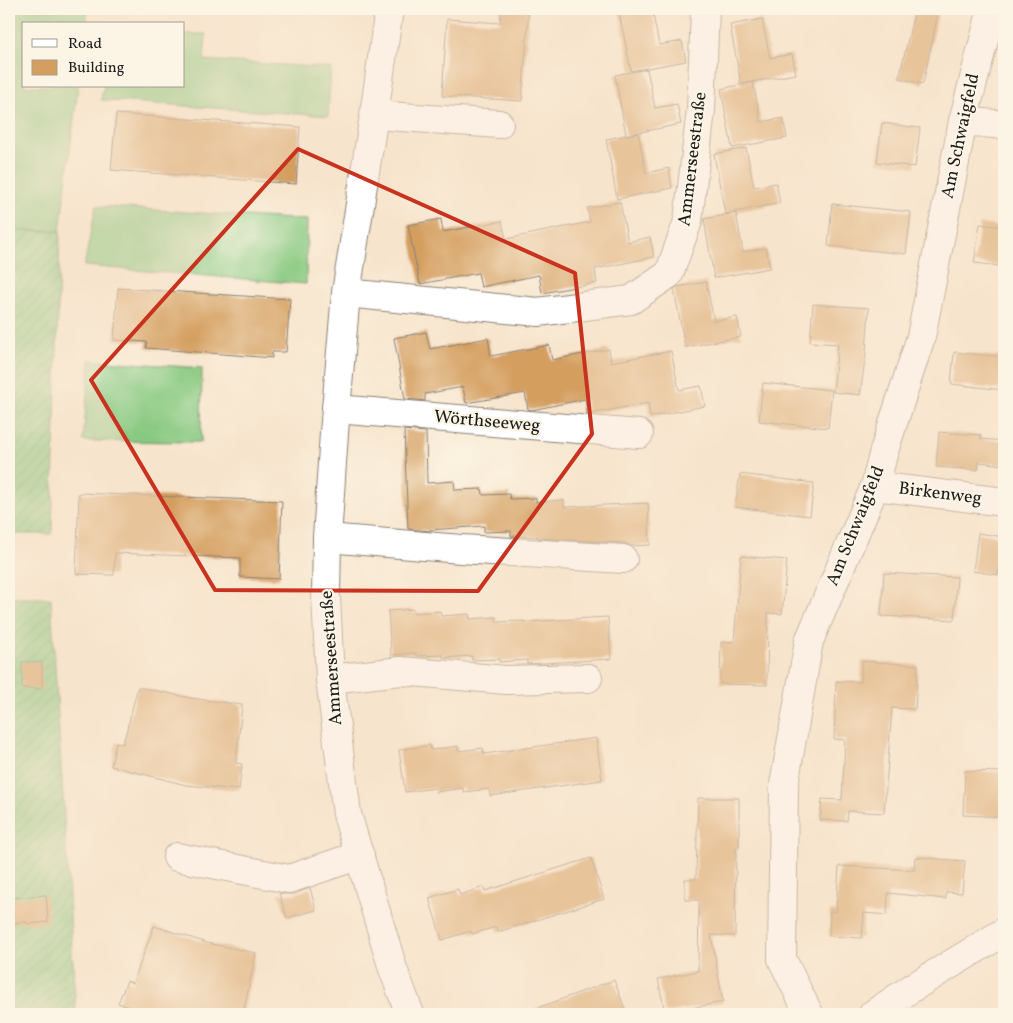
<svg xmlns="http://www.w3.org/2000/svg" width="1013" height="1023" font-family="Vollkorn,serif">
	<style>
		.grass { fill: #88c981; stroke: #52724e }
		.garden { fill: url(#garden-furrows); stroke: #52724e }
		.building { fill: #d49e5f }
		.lines { fill: none; stroke-linecap: round; stroke-linejoin: round }
		.minor-casing { stroke: #8a8074; stroke-width: 30 }
		.minor { stroke: #fff; stroke-width: 28 }
		.marked { fill: none; stroke: #c8321e; stroke-width: 4; stroke-linejoin: round }
		.labels { text-anchor: middle; dominant-baseline: central; stroke-width: 4.5; stroke-linejoin: round; paint-order: stroke }
		.street-label { font-size: 18px; fill: #1c1c1c; stroke: #fcf5e5 }
	</style>
	<defs>
		<pattern id="garden-furrows" width="10" height="10" patternUnits="userSpaceOnUse" patternTransform="scale(1.25)"><rect width="10" height="10" fill="#88c981"/><path d="M-1 1l2-2M0 10L10 0M9 11l2-2" fill="none" stroke="#75ac6f"/></pattern>
	</defs>
	<rect width="100%" height="100%" fill="#fcf5e5"/>
	<filter id="ink" filterUnits="userSpaceOnUse"><feTurbulence type="fractalNoise" baseFrequency=".02" numOctaves="2"/><feDisplacementMap in="SourceGraphic" scale="10" xChannelSelector="R" yChannelSelector="G"/><feConvolveMatrix kernelMatrix="1 2 1 2 8 2 1 2 1" color-interpolation-filters="sRGB"/></filter>
	<filter id="wash" filterUnits="userSpaceOnUse"><feTurbulence type="fractalNoise" baseFrequency=".0096" numOctaves="4" result="noise"/><feDisplacementMap in="SourceGraphic" scale="20" xChannelSelector="R" yChannelSelector="G"/><feGaussianBlur stdDeviation="1.12" result="paint"/><feColorMatrix in="noise" values="0 0 0 0 0 0 0 0 0 0 0 0 0 0 0 0 0 1.4 0 .05"/><feComposite in="paint" operator="in"/></filter>
	<g filter="url(#wash)">
		<rect width="100%" height="100%" fill="#f7e4cc"/>
		<g class="grass">
			<polygon points="9,9 88,9 86,24 24,24 24,86 78,86 60,231 9,231"/>
			<polygon points="184,34 206,34 204,60 331,68 328,116 101,100 104,86 184,86"/>
			<polygon points="96,206 307,220 306,284 84,266"/>
			<polygon points="90,360 202,368 201,442 83,441"/>
		</g>
		<g class="garden">
			<polygon points="9,231 60,231 52,534 9,534"/>
			<polygon points="9,598 51,598 76,1014 9,1014"/>
		</g>
		<g id="blocks">
			<g class="building">
				<polygon points="501,9 529,9 522,101 442,96 447,19 500,23"/>
				<polygon points="636,9 652,9 659,45 682,41 686,61 631,71 619,12"/>
				<polygon points="915,9 939,9 923,84 899,78"/>
				<polygon points="762,19 770,58 792,54 796,74 741,84 730,25"/>
				<polygon points="647,69 655,108 677,104 681,124 626,135 615,75"/>
				<polygon points="753,82 761,122 783,118 787,138 732,148 721,89"/>
				<polygon points="116,114 300,127 296,184 111,170"/>
				<polygon points="882,123 920,128 915,167 877,162"/>
				<polygon points="638,133 646,173 669,168 672,188 617,199 606,139"/>
				<polygon points="746,148 754,187 776,183 780,203 725,214 714,154"/>
				<polygon points="620,202 628,242 650,237 654,257 595,269 597,283 542,293 539,275 481,287 478,273 420,284 408,225 441,219 443,232 502,221 506,239 590,222 587,208"/>
				<polygon points="832,204 911,212 906,254 828,246"/>
				<polygon points="736,213 743,252 766,248 770,268 714,278 704,219"/>
				<polygon points="980,224 1004,227 1000,266 974,263"/>
				<polygon points="706,282 714,321 737,317 741,337 685,347 674,289 677,287"/>
				<polygon points="118,288 290,299 286,352 272,352 272,358 248,356 146,348 147,342 114,340"/>
				<polygon points="813,304 869,308 866,353 860,395 833,392 838,344 810,342"/>
				<polygon points="426,332 430,349 488,338 491,356 549,345 552,360 609,349 611,362 671,351 679,390 701,386 705,406 650,417 648,403 589,414 587,414 585,399 532,410 528,409 525,393 466,403 463,387 425,394 425,401 405,399 394,338"/>
				<polygon points="954,352 1004,357 1004,390 951,384"/>
				<polygon points="763,383 832,390 828,428 759,421"/>
				<polygon points="404,430 426,432 427,483 454,481 455,490 482,489 483,495 509,494 510,499 536,498 536,502 564,500 564,507 648,503 650,545 631,546 624,543 538,538 538,537 511,536 511,531 484,532 484,526 430,530 430,531 408,529"/>
				<polygon points="939,432 981,435 981,439 1004,441 1004,465 979,462 978,470 936,467"/>
				<polygon points="740,474 814,483 810,516 735,507"/>
				<polygon points="79,493 282,501 279,579 240,577 240,558 115,553 114,575 76,574"/>
				<polygon points="978,533 1004,537 998,575 973,571"/>
				<polygon points="741,556 787,560 782,614 768,613 767,685 720,684 721,642 734,642"/>
				<polygon points="884,573 957,577 954,620 881,616"/>
				<polygon points="413,609 414,613 440,611 441,616 469,614 470,619 496,617 497,622 524,621 524,622 608,617 611,659 527,664 527,660 499,662 499,659 472,660 472,656 443,658 443,655 416,656 416,653 391,655 388,611"/>
				<polygon points="862,661 918,665 915,709 892,708 884,813 848,811 847,821 820,820 822,799 842,800 845,740 834,739 836,681 861,682"/>
				<polygon points="22,662 42,662 42,689 22,688"/>
				<polygon points="138,687 191,698 242,705 236,763 242,764 239,790 186,785 111,766 116,742 123,744"/>
				<polygon points="596,738 602,780 490,796 489,789 464,792 463,788 436,792 436,788 405,792 399,750 430,745 431,750 458,746 458,751 483,748 484,754"/>
				<polygon points="965,771 1004,772 1004,817 963,815"/>
				<polygon points="698,798 739,798 739,848 736,848 735,936 711,935 723,1002 665,1013 658,979 698,971 699,900 685,900 685,879 696,879"/>
				<polygon points="915,857 965,861 962,893 946,892 946,899 888,893 887,915 864,913 862,938 829,936 830,911 836,912 839,866 914,870"/>
				<polygon points="591,858 604,899 498,932 496,927 472,934 471,931 442,940 429,898 458,889 460,895 484,887 485,891"/>
				<polygon points="310,888 316,910 287,918 279,893 286,894 294,894"/>
				<polygon points="46,895 48,922 28,924 27,922 9,923 9,898"/>
				<polygon points="154,926 207,943 256,953 243,1014 147,1014 118,1003 127,981 133,983"/>
				<polygon points="614,980 627,1014 526,1014 526,1012"/>
			</g>
		</g>
	</g>
	<g filter="url(#ink)">
		<use href="#blocks" fill-opacity="0" stroke="#8a8074" stroke-width="1"/>
		<g class="lines">
			<defs>
				<g id="minor">
					<polyline points="389,9 374,115 346,293 334,433 327,538 326,596 330,679 347,814 393,969 410,1014"/>
					<polyline points="374,115 499,124"/>
					<polyline points="963,121 1004,125"/>
					<polyline points="346,293 538,312 631,300 669,274 688,221 701,110 705,9"/>
					<polyline points="336,409 639,434"/>
					<polyline points="875,486 1004,502"/>
					<polyline points="327,538 461,549 623,559"/>
					<polyline points="330,679 401,671 506,680 588,678"/>
					<polyline points="177,857 289,879 360,855"/>
					<polyline points="809,1014 782,959 784,785 809,641 875,486 884,451 921,337 963,121 992,9"/>
					<polyline points="873,1014 915,986 1004,932"/>
				</g>
			</defs>
			<use href="#minor" class="minor-casing"/>
			<use href="#minor" class="minor"/>
		</g>
	</g>
	<path d="M0 0H1013V1023H0ZM298,149L575,273L592,434L478,591L215,590L91,380Z" fill="#f7e4cc" fill-opacity=".55" fill-rule="evenodd"/>
	<path class="marked" d="M298,149L575,273L592,434L478,591L215,590L91,380Z"/>
	<g class="labels">
		<g class="street-label">
			<text transform="translate(961 136) rotate(-78)">Am Schwaigfeld</text>
			<text transform="translate(693 159) rotate(-83)">Ammerseestraße</text>
			<text transform="translate(487 422) rotate(5)">Wörthseeweg</text>
			<text transform="translate(940 494) rotate(7)">Birkenweg</text>
			<text transform="translate(856 526) rotate(-68)">Am Schwaigfeld</text>
			<text transform="translate(332 658) rotate(-94)">Ammerseestraße</text>
		</g>
	</g>
	<rect width="1013" height="1023" fill="none" stroke="#fcf5e5" stroke-width="30"/>
	<rect x="22" y="22" width="162" height="65" fill="#fcf5e5" stroke="#a29e95"/>
	<rect x="32" y="39" width="25" height="8" fill="#ffffff" stroke="#a29e95"/>
	<text x="68" y="48" font-size="15" fill="#1c1c1c">Road</text>
	<rect x="32" y="60" width="25" height="15" fill="#d49e5f" stroke="#a29e95"/>
	<text x="68" y="72" font-size="15" fill="#1c1c1c">Building</text>
</svg>
